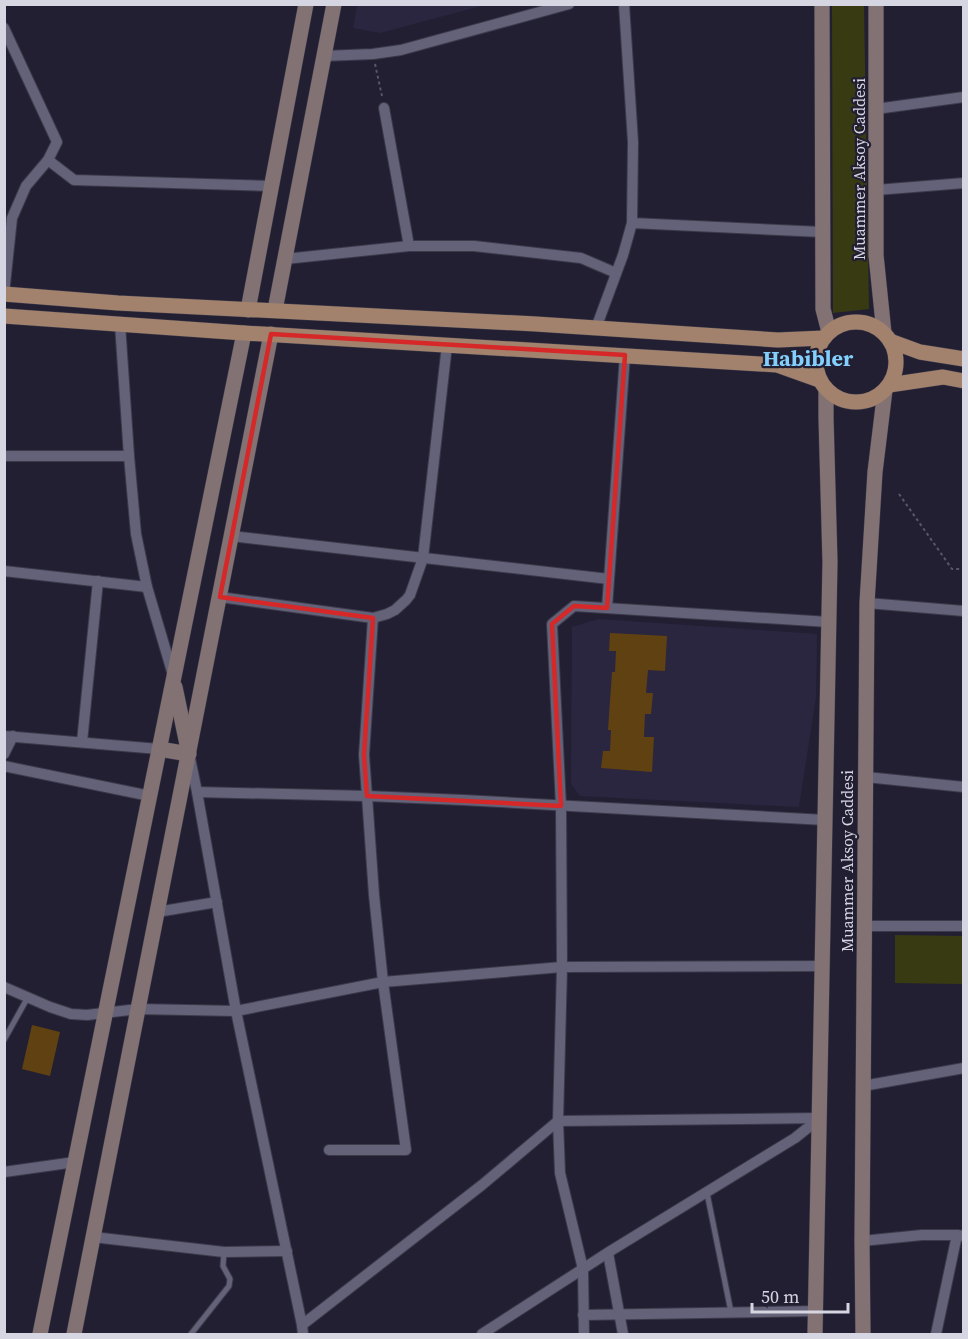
<svg xmlns="http://www.w3.org/2000/svg" width="968" height="1339" font-family="'Source Serif 4',serif">
	<style>
		.built { fill: #2a2640 }
		.green { fill: #383b12 }
		.building { fill: #604112 }
		.lines { fill: none; stroke-linecap: round; stroke-linejoin: round }
		.lane-casing { stroke: #3c3a4a; stroke-width: 7 }
		.street-casing { stroke: #3c3a4a; stroke-width: 12 }
		.secondary-casing { stroke: #3c3a4a; stroke-width: 16 }
		.primary-casing { stroke: #3c3a4a; stroke-width: 16 }
		.path { stroke: #585668; stroke-width: 2; stroke-dasharray: 3 3; stroke-linecap: butt }
		.lane { stroke: #646279; stroke-width: 5 }
		.street { stroke: #646279; stroke-width: 10 }
		.secondary { stroke: #837273; stroke-width: 15 }
		.primary { stroke: #a2826c; stroke-width: 15 }
		.marked { fill: none; stroke: #d62828; stroke-width: 4.5; stroke-linejoin: round }
		.labels { text-anchor: middle; dominant-baseline: central; stroke-width: 4.5; stroke-linejoin: round; paint-order: stroke }
		.street-label { font-size: 16px; fill: #d6d5e2; stroke: #221f33 }
		.district-label { font-size: 22px; font-weight: bold; fill: #83d0fe; stroke: #221f33 }
	</style>
	<rect width="100%" height="100%" fill="#221f33"/>
	<g class="built">
		<polygon points="357,5 357,4 485,5 380,33 353,28"/>
		<polygon points="598,619 817,634 816,697 799,807 580,796 571,784 572,627"/>
	</g>
	<g class="green">
		<polygon points="832,5 864,5 869,309 833,313"/>
		<polygon points="895,935 963,936 963,984 895,983"/>
	</g>
	<g class="building">
		<polygon points="610,633 667,636 665,671 648,670 646,693 653,693 651,714 645,714 644,737 654,737 652,772 601,768 603,751 610,751 611,730 608,730 612,672 615,672 616,651 609,651"/>
		<polygon points="32,1025 60,1032 50,1076 22,1069"/>
	</g>
	<g class="lines">
		<defs>
			<g id="lane">
				<polyline points="4,1040 28,997"/>
				<polyline points="707,1193 731,1312"/>
				<polyline points="191,1334 229,1286 230,1279 223,1266 224,1252"/>
			</g>
			<g id="street">
				<polyline points="4,28 57,142 48,160 26,186 12,218 4,294"/>
				<polyline points="324,56 373,54 401,50 569,4"/>
				<polyline points="384,108 409,246"/>
				<polyline points="876,109 964,97"/>
				<polyline points="48,160 74,180 272,186"/>
				<polyline points="876,190 964,183"/>
				<polyline points="632,223 822,232"/>
				<polyline points="285,259 409,246 474,246 581,258 616,273"/>
				<polyline points="120,324 129,456 136,534 147,587 173,675"/>
				<polyline points="596,328 623,255 632,223 633,142 624,4"/>
				<polyline points="4,456 129,456"/>
				<polyline points="231,536 609,579"/>
				<polyline points="4,571 147,587"/>
				<polyline points="220,597 373,618 387,614 395,610 406,600 410,595 423,558 447,345"/>
				<polyline points="867,603 964,611"/>
				<polyline points="607,608 625,355"/>
				<polyline points="4,736 159,749"/>
				<polyline points="82,742 98,581"/>
				<polyline points="4,754 13,736"/>
				<polyline points="190,758 197,792 236,1011 302,1325 303,1334"/>
				<polyline points="4,766 150,796"/>
				<polyline points="866,777 964,787"/>
				<polyline points="197,792 367,796 463,800 825,820"/>
				<polyline points="157,912 217,902"/>
				<polyline points="865,926 964,926"/>
				<polyline points="4,987 50,1007 71,1014 87,1015 138,1009 236,1011 383,982 562,967 823,966"/>
				<polyline points="863,1086 964,1068"/>
				<polyline points="329,1150 406,1150 383,982 374,895 367,796 364,755 373,618"/>
				<polyline points="4,1172 75,1162"/>
				<polyline points="93,1237 224,1252 287,1251"/>
				<polyline points="862,1241 922,1235 957,1235"/>
				<polyline points="608,1253 623,1334"/>
				<polyline points="583,1315 816,1311"/>
				<polyline points="302,1325 482,1185 558,1121 820,1118"/>
				<polyline points="482,1334 612,1250 795,1138 820,1118"/>
				<polyline points="584,1334 583,1269 560,1173 558,1121 562,967 561,806 552,624 574,606 829,622"/>
				<polyline points="936,1334 957,1235 964,1236"/>
			</g>
			<g id="secondary">
				<polyline points="822,4 823,309 829,332"/>
				<polyline points="876,4 876,255 884,333"/>
				<polyline points="248,310 306,4"/>
				<polyline points="275,310 334,4"/>
				<polyline points="159,749 189,754 175,687"/>
				<polyline points="40,1334 244,333"/>
				<polyline points="74,1334 271,334"/>
				<polyline points="815,1334 830,562 826,418 826,390"/>
				<polyline points="863,1334 862,1241 867,603 875,472 885,390"/>
			</g>
			<g id="primary">
				<polyline points="4,294 118,303 536,324 778,340 824,338"/>
				<polyline points="4,316 244,333 777,365 819,380"/>
				<circle cx="856" cy="362" r="40"/>
				<polyline points="890,341 920,352 964,359"/>
				<polyline points="889,385 943,377 964,381"/>
			</g>
		</defs>
		<use href="#lane" class="lane-casing"/>
		<use href="#street" class="street-casing"/>
		<use href="#secondary" class="secondary-casing"/>
		<use href="#primary" class="primary-casing"/>
		<g class="path">
			<polyline points="375,64 382,96"/>
			<polyline points="899,494 952,569 964,569"/>
		</g>
		<use href="#lane" class="lane"/>
		<use href="#street" class="street"/>
		<use href="#secondary" class="secondary"/>
		<use href="#primary" class="primary"/>
	</g>
	<path class="marked" d="M271,334L625,355L607,608L574,606L552,624L561,806L367,796L364,755L373,618L220,597Z"/>
	<g class="labels">
		<g class="street-label">
			<text transform="translate(859 169) rotate(-90)">Muammer Aksoy Caddesi</text>
			<text transform="translate(847 861) rotate(-90)">Muammer Aksoy Caddesi</text>
		</g>
		<g class="district-label">
			<text x="808" y="358">Habibler</text>
		</g>
	</g>
	<rect width="968" height="1339" fill="none" stroke="#d6d5e2" stroke-width="12"/>
	<path d="M752 1303v9h96v-9" fill="none" stroke="#d6d5e2" stroke-width="3"/>
	<text x="761" y="1303" font-size="18" fill="#d6d5e2" stroke="#221f33" stroke-width="4.5" paint-order="stroke">50 m</text>
</svg>
